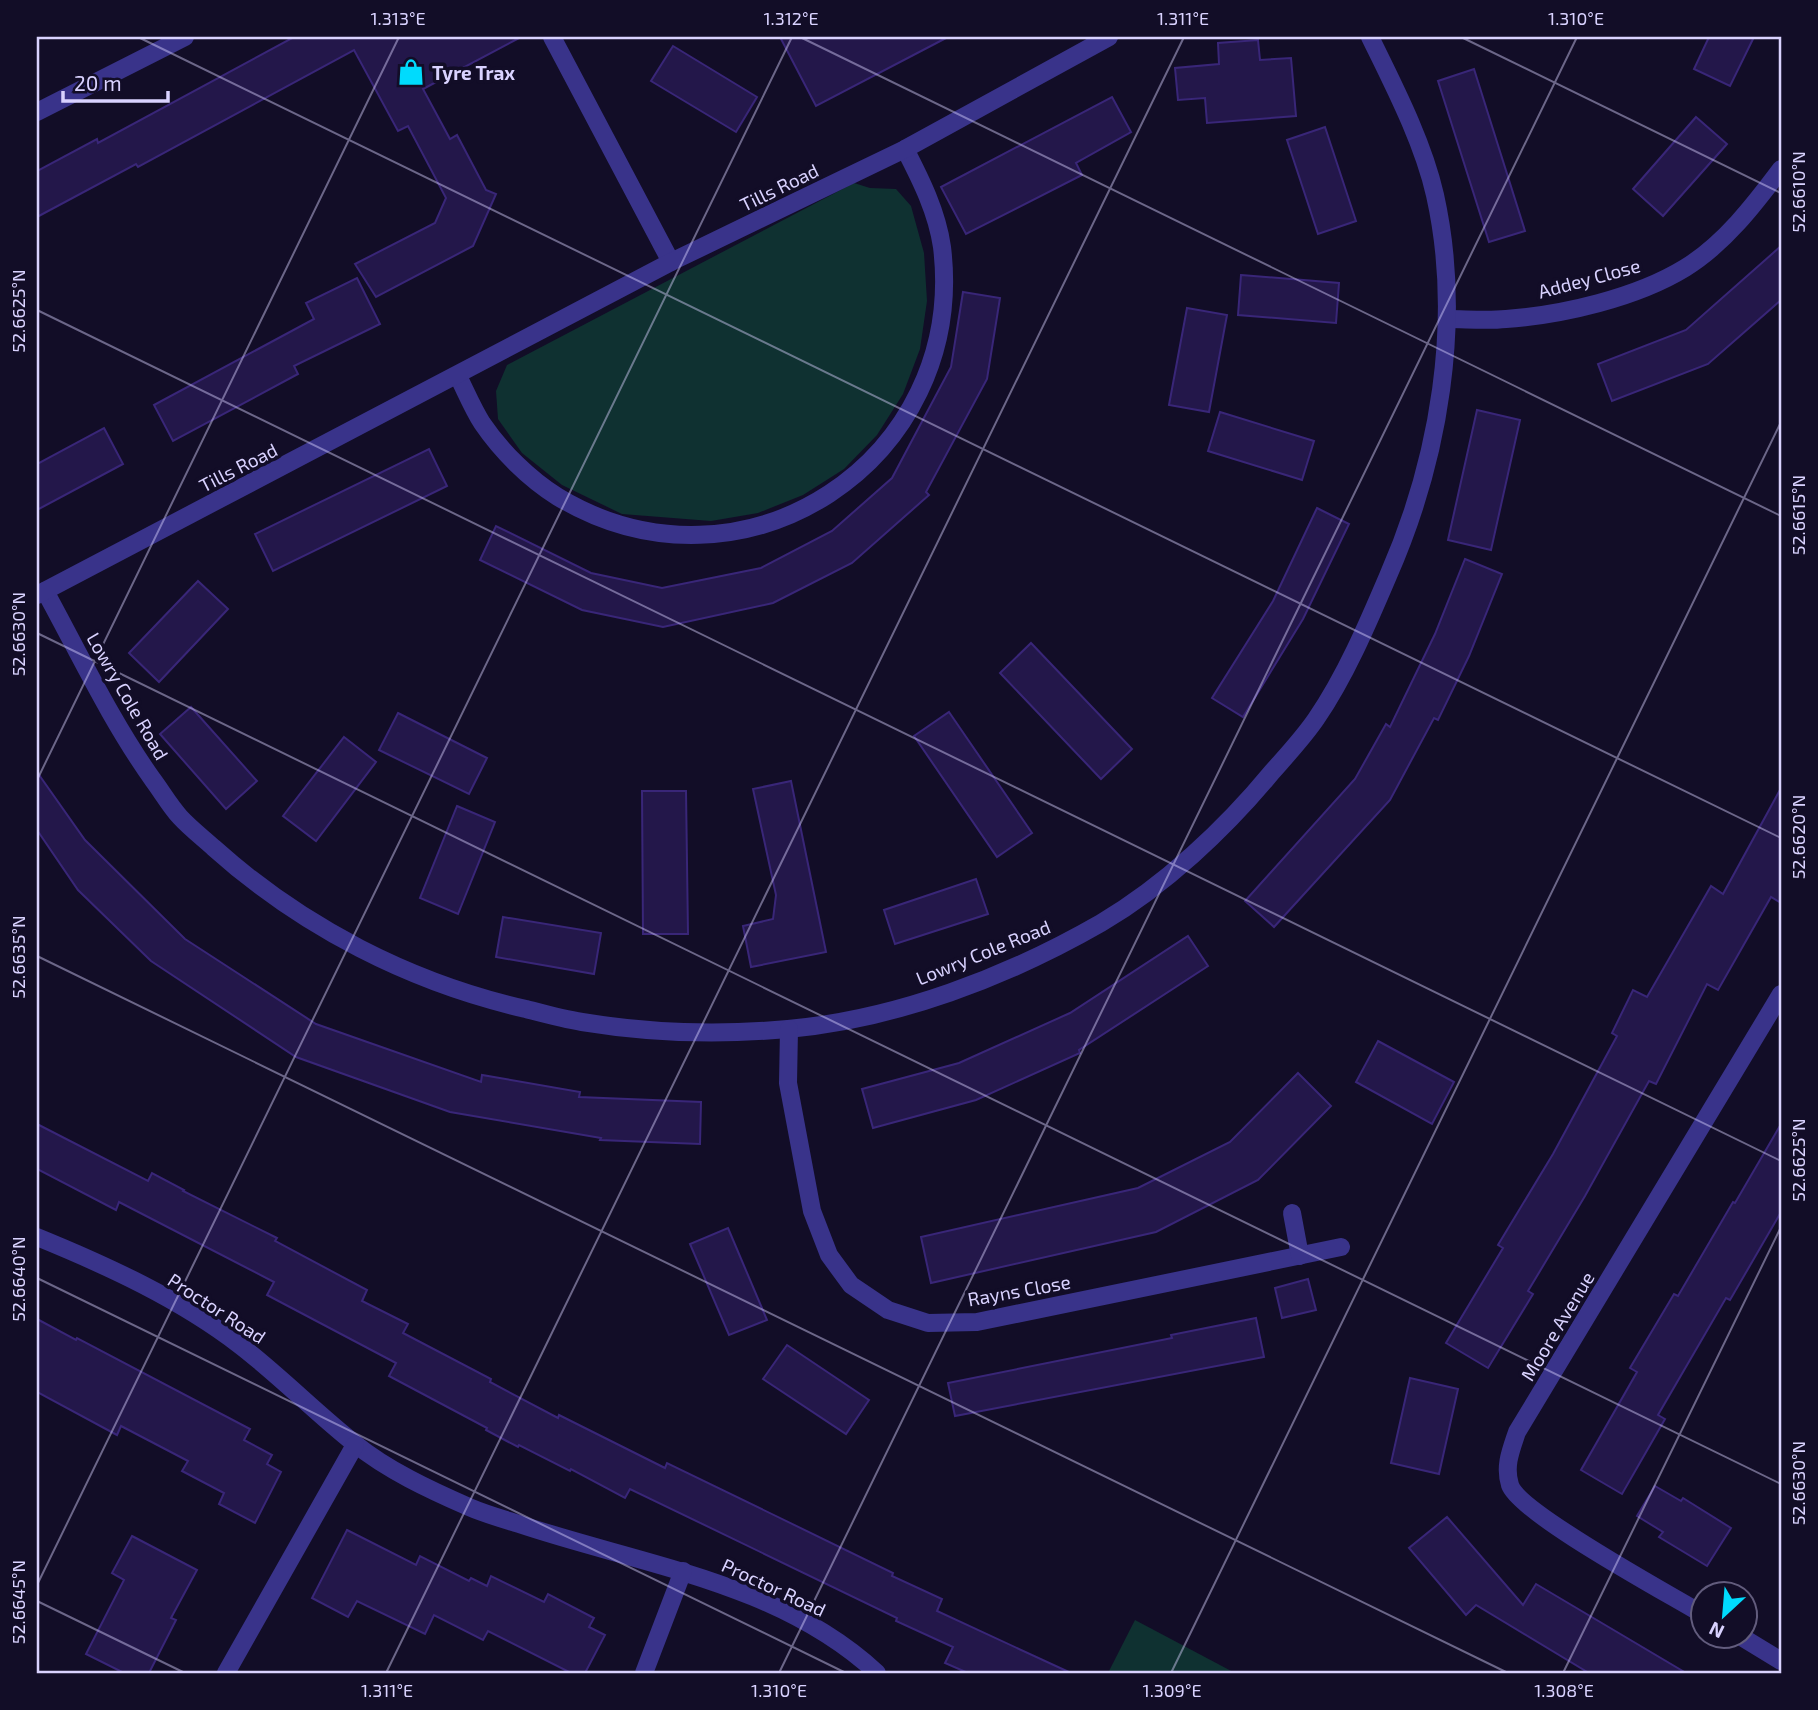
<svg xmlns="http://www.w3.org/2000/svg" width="1818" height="1710" font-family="'Exo 2',sans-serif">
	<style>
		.green { fill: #0f3131 }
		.building { fill: #23174a; stroke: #392678; stroke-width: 2 }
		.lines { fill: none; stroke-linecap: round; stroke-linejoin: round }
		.minor { stroke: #39338a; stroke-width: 18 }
		.ticks { fill: none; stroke: #d9d2ff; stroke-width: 2; stroke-opacity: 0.45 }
		.labels { text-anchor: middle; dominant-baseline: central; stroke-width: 7; stroke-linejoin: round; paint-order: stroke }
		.poi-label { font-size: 19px; font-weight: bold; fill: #d9d2ff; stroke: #120d27; text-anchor: start }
		.street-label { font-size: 19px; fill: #d9d2ff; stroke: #120d27 }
		.neatline { fill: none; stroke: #d9d2ff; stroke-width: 2.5 }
		.ticks-label { font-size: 18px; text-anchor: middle; fill: #d9d2ff }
	</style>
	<rect width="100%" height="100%" fill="#120d27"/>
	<g class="green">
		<polygon points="854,183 870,188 896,189 911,206 924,253 927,301 920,349 903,394 877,435 844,469 803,495 758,513 711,521 622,514 562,485 522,453 498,419 496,391 507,365"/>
		<polygon points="1135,1620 1235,1673 1108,1673"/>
	</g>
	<g class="building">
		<polygon points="294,37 521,37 423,89 450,139 457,135 486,190 496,194 473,246 376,297 355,264 435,223 446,198 408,126 398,131 354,50 138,167 136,164 37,217 37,171 97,139 98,143"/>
		<polygon points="780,37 948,37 816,106"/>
		<polygon points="1709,37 1754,37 1730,86 1694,69"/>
		<polygon points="1258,40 1260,60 1291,58 1296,116 1207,123 1205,98 1178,100 1175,68 1219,64 1218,43"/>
		<polygon points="673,46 757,97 736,132 651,81"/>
		<polygon points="1474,69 1525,231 1489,242 1438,81"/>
		<polygon points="1112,97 1131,132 1076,163 1082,175 966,234 941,187"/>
		<polygon points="1696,117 1727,144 1663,216 1633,189"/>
		<polygon points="1325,127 1356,221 1318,234 1287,140"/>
		<polygon points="1781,246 1781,300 1708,364 1612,401 1598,364 1686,330"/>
		<polygon points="1241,275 1339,283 1336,323 1238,315"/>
		<polygon points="357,278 380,324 294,366 298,374 173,441 154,405 314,319 306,303"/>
		<polygon points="963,292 1000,298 987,379 926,492 929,495 852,563 773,603 663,627 582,610 480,560 496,526 591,573 662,588 761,568 832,531 892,478 951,367"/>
		<polygon points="1187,308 1227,315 1209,412 1169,405"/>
		<polygon points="1477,410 1520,420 1491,550 1448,540"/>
		<polygon points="1220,412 1314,441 1302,480 1208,451"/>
		<polygon points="104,428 123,464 37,510 37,464"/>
		<polygon points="429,449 447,486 273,571 255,534"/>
		<polygon points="1317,508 1349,524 1303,619 1243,717 1212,698 1273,601"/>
		<polygon points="1465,559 1502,574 1469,656 1438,720 1434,718 1390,800 1274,927 1245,901 1355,779 1386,724 1390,727 1435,634"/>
		<polygon points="198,581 228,609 159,682 129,653"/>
		<polygon points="1031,643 1132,749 1101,779 1000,673"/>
		<polygon points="191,707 257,781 226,809 160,734"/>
		<polygon points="949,712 1032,833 997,857 914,736"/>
		<polygon points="398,713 487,758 469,794 379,750"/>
		<polygon points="344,737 376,762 316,841 283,816"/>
		<polygon points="37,772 85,840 185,939 316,1024 481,1082 482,1075 580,1092 579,1097 701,1102 700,1144 600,1140 601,1138 450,1112 296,1057 151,961 78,890 37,830"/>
		<polygon points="791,781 826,952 751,967 743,926 773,919 776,895 753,789"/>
		<polygon points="1781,788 1781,903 1771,897 1718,990 1707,984 1656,1084 1649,1081 1585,1196 1528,1291 1533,1294 1488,1368 1446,1343 1503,1248 1498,1245 1553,1154 1617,1036 1612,1033 1633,990 1647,997 1711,886 1723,894"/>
		<polygon points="642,791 686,791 688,934 643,934"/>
		<polygon points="457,806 495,822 458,914 420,898"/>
		<polygon points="976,879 988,914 895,944 884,910"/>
		<polygon points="503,917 601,933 594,974 496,957"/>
		<polygon points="1188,936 1208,966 1079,1050 1080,1053 976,1100 873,1128 862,1089 959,1063 1070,1013"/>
		<polygon points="1378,1041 1454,1082 1432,1124 1356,1082"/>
		<polygon points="1298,1073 1331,1106 1258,1180 1156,1232 931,1283 921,1237 1138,1188 1230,1142"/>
		<polygon points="37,1124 148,1181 152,1173 184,1190 183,1191 277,1238 275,1241 367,1290 362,1301 408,1324 403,1333 491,1379 490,1382 558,1418 559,1415 665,1468 667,1463 893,1573 892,1576 942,1599 937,1611 1071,1673 968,1673 945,1663 953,1647 896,1621 897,1618 630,1489 625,1498 571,1469 570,1471 519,1445 518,1447 486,1430 487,1428 389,1376 396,1363 267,1295 274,1282 119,1202 116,1210 37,1169"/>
		<polygon points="1781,1124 1781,1212 1730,1300 1726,1298 1658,1415 1665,1419 1622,1494 1581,1470 1637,1372 1630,1368 1674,1294 1678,1296 1733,1202 1735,1203"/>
		<polygon points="728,1228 767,1320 729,1335 690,1244"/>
		<polygon points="1308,1279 1316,1310 1282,1318 1275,1288"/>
		<polygon points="1256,1318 1264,1357 955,1416 948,1383 1172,1338 1171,1335"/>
		<polygon points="37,1319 76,1340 77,1338 250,1429 244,1440 272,1455 267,1464 281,1472 255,1523 219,1504 224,1493 182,1471 188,1461 121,1426 117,1435 37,1392"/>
		<polygon points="787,1345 869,1400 846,1434 763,1379"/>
		<polygon points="1410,1378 1458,1389 1439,1474 1391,1463"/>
		<polygon points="1655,1486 1681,1501 1683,1498 1731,1528 1707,1566 1659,1537 1663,1532 1637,1516"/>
		<polygon points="1447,1517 1523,1605 1536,1584 1686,1673 1589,1673 1476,1605 1466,1615 1409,1548"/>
		<polygon points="347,1530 416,1565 420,1556 469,1581 471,1578 487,1586 491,1576 544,1602 548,1594 594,1618 589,1627 605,1635 585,1673 571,1673 488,1631 483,1640 434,1615 425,1634 357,1601 348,1617 312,1598"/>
		<polygon points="132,1536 197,1570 171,1618 176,1620 149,1673 124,1673 86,1654 124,1580 112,1573"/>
	</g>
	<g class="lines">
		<g class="minor">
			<polyline points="552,37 671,262"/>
			<polyline points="37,112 185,37"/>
			<path d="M1447,319C1466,319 1486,321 1506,319C1562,315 1636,298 1685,268C1724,244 1754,205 1781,169"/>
			<path d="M458,376C466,392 473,409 482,423C501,451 529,479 558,497C743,608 968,461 942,247C937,212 921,180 905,149"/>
			<path d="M45,591C80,655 111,721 153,780C162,792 170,806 180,817C190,828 203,838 214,848C302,927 411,983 526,1009C545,1014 563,1019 582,1022C649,1033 721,1035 788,1029C897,1019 1007,977 1101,923C1164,886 1225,829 1272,772C1287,755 1303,738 1316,719C1345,677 1368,623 1388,576C1439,460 1463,321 1435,195C1423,142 1394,86 1370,37"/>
			<polyline points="37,595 671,262 905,149 1109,37"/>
			<polyline points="789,1029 788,1083 812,1211 829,1255 851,1285 888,1310 928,1323 977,1322 1341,1247"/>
			<polyline points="1292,1213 1300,1256"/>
			<path d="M37,1237C108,1266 180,1299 241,1346C281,1377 315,1412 354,1443C387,1470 430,1490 469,1507C485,1514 503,1519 519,1524C641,1565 779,1582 877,1673"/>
			<path d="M1702,1614C1669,1594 1519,1513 1510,1485C1504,1466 1511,1450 1517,1432L1781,994"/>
			<polyline points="1740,1636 1781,1661"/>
			<polyline points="226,1673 355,1445"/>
			<polyline points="644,1673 683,1571"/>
		</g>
	</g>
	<path class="ticks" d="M138,37L1781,838M800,37L1781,516M1461,37L1781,193M37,310L1781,1161M37,633L1781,1484M37,780L399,37M37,956L1508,1673M37,1278L846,1673M37,1585L792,37M37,1601L185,1673M386,1673L1184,37M779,1673L1577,37M1171,1673L1781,422M1563,1673L1781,1227"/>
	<defs>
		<symbol id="shop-bare" viewBox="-9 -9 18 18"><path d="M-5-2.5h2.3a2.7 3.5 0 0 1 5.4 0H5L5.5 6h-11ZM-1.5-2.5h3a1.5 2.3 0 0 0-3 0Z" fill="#00dbfd" stroke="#120d27" stroke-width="2.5" paint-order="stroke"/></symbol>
	</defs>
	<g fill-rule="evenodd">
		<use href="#shop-bare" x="392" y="53" width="38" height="38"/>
	</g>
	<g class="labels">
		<g class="poi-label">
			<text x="432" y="72">Tyre Trax</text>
		</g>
		<g class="street-label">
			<text transform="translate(779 187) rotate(-26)">Tills Road</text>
			<text transform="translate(1589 278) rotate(-15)">Addey Close</text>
			<text transform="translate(238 467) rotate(-27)">Tills Road</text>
			<text transform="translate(128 696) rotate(60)">Lowry Cole Road</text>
			<text transform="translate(983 952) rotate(-22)">Lowry Cole Road</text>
			<text transform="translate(1019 1290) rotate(-10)">Rayns Close</text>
			<text transform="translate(217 1308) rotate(33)">Proctor Road</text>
			<text transform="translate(1557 1326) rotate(-59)">Moore Avenue</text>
			<text transform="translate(774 1587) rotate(25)">Proctor Road</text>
		</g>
	</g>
	<rect width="1818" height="1710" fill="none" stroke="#120d27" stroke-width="77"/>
	<g transform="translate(1724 1615) rotate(206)"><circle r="33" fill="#120d27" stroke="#625c7d" stroke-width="2"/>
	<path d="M0-5L12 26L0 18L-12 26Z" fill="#00dbfd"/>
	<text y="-10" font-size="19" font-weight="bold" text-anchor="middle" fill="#d9d2ff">N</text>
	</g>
	<path d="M63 91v10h105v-10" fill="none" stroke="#d9d2ff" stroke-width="3.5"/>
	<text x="74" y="91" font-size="21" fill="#d9d2ff" stroke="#120d27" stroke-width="5" paint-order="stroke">20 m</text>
	<rect x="38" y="38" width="1742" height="1634" class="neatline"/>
	<g class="ticks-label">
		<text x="398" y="25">1.313°E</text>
		<text x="791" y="25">1.312°E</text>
		<text x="1183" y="25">1.311°E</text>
		<text x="1576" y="25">1.310°E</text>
		<text transform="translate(1799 192) rotate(-90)" y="6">52.6610°N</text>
		<text transform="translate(19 311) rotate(-90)" y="6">52.6625°N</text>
		<text transform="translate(1799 515) rotate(-90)" y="6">52.6615°N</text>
		<text transform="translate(19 634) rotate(-90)" y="6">52.6630°N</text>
		<text transform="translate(1799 837) rotate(-90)" y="6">52.6620°N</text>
		<text transform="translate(19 957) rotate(-90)" y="6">52.6635°N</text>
		<text transform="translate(1799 1160) rotate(-90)" y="6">52.6625°N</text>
		<text transform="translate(19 1279) rotate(-90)" y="6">52.6640°N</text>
		<text transform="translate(1799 1483) rotate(-90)" y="6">52.6630°N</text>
		<text transform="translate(19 1602) rotate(-90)" y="6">52.6645°N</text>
		<text x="387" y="1697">1.311°E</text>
		<text x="779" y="1697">1.310°E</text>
		<text x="1172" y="1697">1.309°E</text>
		<text x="1564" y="1697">1.308°E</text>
	</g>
</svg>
